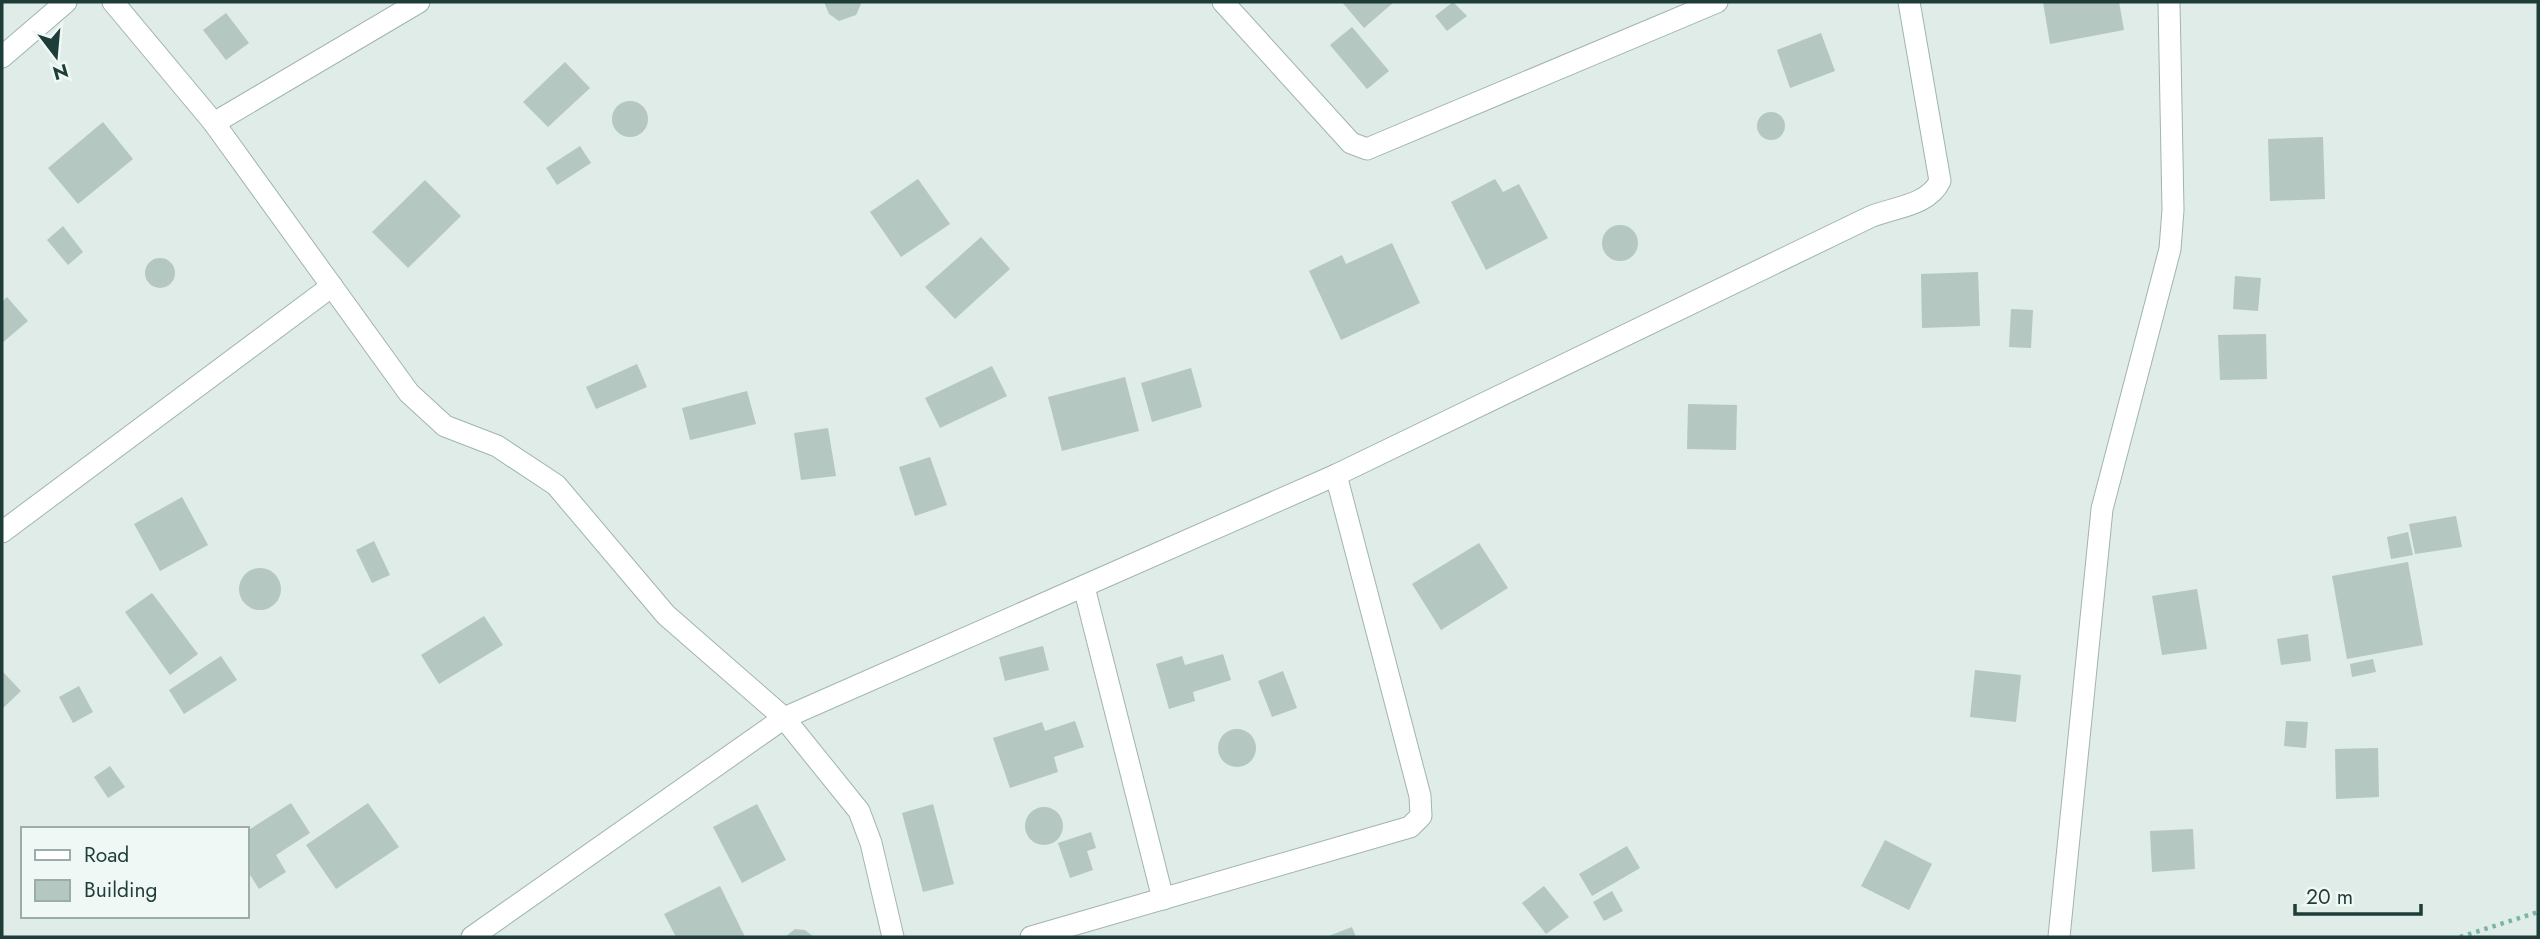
<svg xmlns="http://www.w3.org/2000/svg" width="2540" height="939" font-family="Jost,sans-serif">
	<style>
		.building { fill: #b4c7c1 }
		.lines { fill: none; stroke-linecap: round; stroke-linejoin: round }
		.minor-casing { stroke: #a1b4af; stroke-width: 23 }
		.path { stroke: #7cb3a8; stroke-width: 4.5; stroke-dasharray: 3.5 5; stroke-linecap: butt }
		.minor { stroke: #fff; stroke-width: 21 }
	</style>
	<rect width="100%" height="100%" fill="#dfece7"/>
	<g class="building">
		<polygon points="824,2 861,2 861,4 856,15 839,21 829,14"/>
		<polygon points="1342,2 1394,2 1364,28"/>
		<polygon points="1453,2 1467,16 1447,31 1435,16"/>
		<polygon points="2043,2 2119,2 2124,30 2050,44"/>
		<polygon points="226,13 249,43 226,60 203,30"/>
		<polygon points="1352,27 1389,71 1367,89 1330,45"/>
		<polygon points="1821,33 1835,71 1790,88 1777,50"/>
		<polygon points="565,62 590,88 548,127 523,102"/>
		<circle cx="630" cy="119" r="18"/>
		<circle cx="1771" cy="126" r="14"/>
		<polygon points="103,122 133,159 78,204 48,168"/>
		<polygon points="2323,137 2325,199 2270,201 2268,139"/>
		<polygon points="580,146 591,163 557,185 546,168"/>
		<polygon points="918,179 950,224 901,257 870,212"/>
		<polygon points="1495,179 1503,192 1519,184 1548,238 1486,270 1451,202"/>
		<polygon points="425,180 461,216 408,268 372,232"/>
		<circle cx="1620" cy="243" r="18"/>
		<polygon points="63,226 83,252 68,265 47,240"/>
		<polygon points="981,237 1010,269 955,319 925,287"/>
		<polygon points="1392,243 1420,303 1341,340 1309,271 1342,255 1346,264"/>
		<circle cx="160" cy="273" r="15"/>
		<polygon points="1978,272 1980,326 1922,328 1921,274"/>
		<polygon points="2235,276 2261,278 2258,311 2233,309"/>
		<polygon points="7,297 28,321 2,343 2,302"/>
		<polygon points="2011,309 2033,310 2031,348 2009,347"/>
		<polygon points="2266,334 2267,379 2220,380 2218,335"/>
		<polygon points="637,364 647,387 596,409 586,387"/>
		<polygon points="992,366 1007,396 940,428 925,398"/>
		<polygon points="1191,368 1202,407 1152,422 1141,383"/>
		<polygon points="1125,377 1139,431 1062,451 1048,397"/>
		<polygon points="747,391 756,424 690,440 682,408"/>
		<polygon points="1688,404 1737,405 1736,450 1687,449"/>
		<polygon points="828,428 836,476 801,480 794,433"/>
		<polygon points="930,457 947,505 915,516 899,467"/>
		<polygon points="182,497 208,545 160,571 134,524"/>
		<polygon points="2456,516 2462,547 2415,554 2409,524"/>
		<polygon points="2408,532 2413,555 2391,559 2387,537"/>
		<polygon points="374,541 390,575 372,583 356,550"/>
		<polygon points="1479,543 1508,588 1441,630 1412,584"/>
		<polygon points="2408,562 2423,645 2347,659 2332,576"/>
		<circle cx="260" cy="589" r="21"/>
		<polygon points="2197,589 2207,649 2162,655 2152,596"/>
		<polygon points="152,593 198,654 170,675 125,612"/>
		<polygon points="484,616 503,645 439,684 421,655"/>
		<polygon points="2308,634 2311,661 2281,665 2277,639"/>
		<polygon points="1043,646 1049,670 1005,681 999,657"/>
		<polygon points="1223,654 1231,680 1193,692 1195,701 1169,709 1156,664 1182,656 1185,665"/>
		<polygon points="221,656 237,680 184,714 169,690"/>
		<polygon points="2373,659 2376,672 2352,677 2350,664"/>
		<polygon points="1975,670 2021,675 2016,722 1970,717"/>
		<polygon points="2,671 21,691 2,709"/>
		<polygon points="1283,671 1297,708 1272,717 1258,681"/>
		<polygon points="79,686 93,712 73,723 59,697"/>
		<polygon points="1075,721 1084,747 1054,757 1058,772 1010,788 993,738 1042,722 1045,731"/>
		<polygon points="2286,721 2308,722 2306,748 2284,746"/>
		<circle cx="1237" cy="748" r="19"/>
		<polygon points="2378,748 2379,797 2336,799 2335,749"/>
		<polygon points="110,766 125,787 108,798 94,777"/>
		<polygon points="291,803 310,833 276,855 286,872 259,889 247,870 247,831"/>
		<polygon points="368,803 399,847 336,889 306,845"/>
		<polygon points="757,804 786,860 742,883 713,827"/>
		<polygon points="933,804 954,884 923,892 902,813"/>
		<circle cx="1044" cy="826" r="19"/>
		<polygon points="2193,829 2195,869 2152,872 2150,831"/>
		<polygon points="1091,832 1096,848 1087,851 1093,870 1070,878 1058,843"/>
		<polygon points="1885,840 1932,864 1909,910 1861,886"/>
		<polygon points="1627,846 1640,868 1592,896 1579,874"/>
		<polygon points="720,886 745,937 676,937 664,914"/>
		<polygon points="1544,886 1569,917 1546,934 1522,903"/>
		<polygon points="1612,891 1623,911 1604,921 1593,902"/>
		<polygon points="1352,927 1356,937 1326,937"/>
		<polygon points="795,929 805,930 814,937 785,937"/>
	</g>
	<g class="lines">
		<defs>
			<g id="minor">
				<polyline points="113,2 214,123 409,393 445,426 497,446 556,485 666,615 784,718 859,811 871,843 893,937"/>
				<polyline points="1223,2 1351,143 1367,149 1717,2"/>
				<polyline points="2,57 66,2"/>
				<polyline points="214,123 419,2"/>
				<polyline points="2,532 332,286"/>
				<polyline points="1084,587 1163,899"/>
				<path d="M472,937L784,718L1336,475L1870,217C1894,207 1928,206 1940,181L1909,2"/>
				<polyline points="1031,937 1410,827 1421,816 1420,796 1336,475"/>
				<polyline points="2059,937 2102,509 2170,249 2173,210 2169,2"/>
			</g>
		</defs>
		<use href="#minor" class="minor-casing"/>
		<polyline class="path" points="2460,937 2538,912"/>
		<use href="#minor" class="minor"/>
	</g>
	<rect width="2540" height="939" fill="none" stroke="#1e3d39" stroke-width="7"/>
	<rect x="21" y="827" width="228" height="91" fill="#eff8f5" stroke="#9badaa" stroke-width="2"/>
	<rect x="35" y="850" width="35" height="10" fill="#ffffff" stroke="#9badaa" stroke-width="2"/>
	<text x="84" y="862" font-size="21" fill="#1e3d39">Road</text>
	<rect x="35" y="880" width="35" height="21" fill="#b4c7c1" stroke="#9badaa" stroke-width="2"/>
	<text x="84" y="897" font-size="21" fill="#1e3d39">Building</text>
	<g transform="translate(56 56) rotate(164)" stroke="#eff8f5" stroke-width="5" paint-order="stroke">
	<path d="M0-5L12 26L0 18L-12 26Z" fill="#1e3d39"/>
	<text y="-10" font-size="19" font-weight="bold" text-anchor="middle" fill="#1e3d39">N</text>
	</g>
	<path d="M2295 904v10h126v-10" fill="none" stroke="#1e3d39" stroke-width="3.5"/>
	<text x="2306" y="904" font-size="21" fill="#1e3d39" stroke="#eff8f5" stroke-width="5" paint-order="stroke">20 m</text>
</svg>
